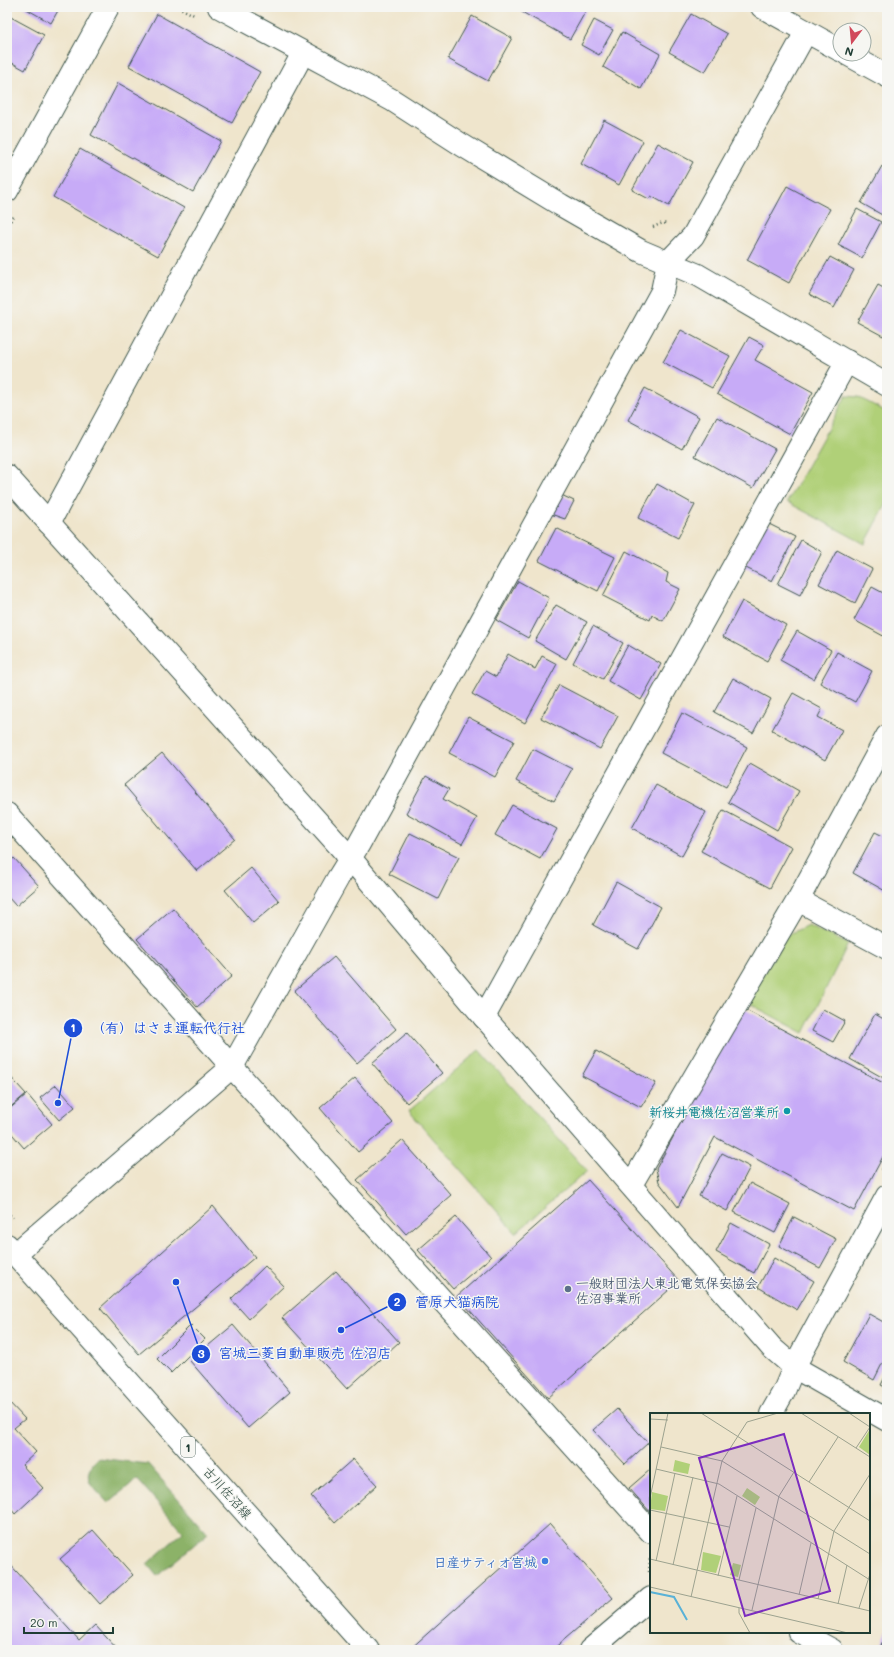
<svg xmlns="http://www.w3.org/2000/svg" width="894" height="1657" font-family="Mali,'Klee One',sans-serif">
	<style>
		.green { fill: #b0d078; stroke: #688656 }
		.forest { fill: #8cb268; stroke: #56784e }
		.building { fill: #c7abf7 }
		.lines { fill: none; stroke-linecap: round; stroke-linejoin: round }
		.minor-casing { stroke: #3e564b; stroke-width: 24 }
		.major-casing { stroke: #3e564b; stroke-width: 24 }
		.path { stroke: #3e564b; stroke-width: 2.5; stroke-dasharray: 1 3; stroke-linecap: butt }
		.minor { stroke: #fff; stroke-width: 22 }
		.major { stroke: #fff; stroke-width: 22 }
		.culture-dot { fill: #0f9aa8; stroke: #f6f6f2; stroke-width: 1.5 }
		.service-dot { fill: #5c6f8a; stroke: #f6f6f2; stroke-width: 1.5 }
		.shop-dot { fill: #3f7fe0; stroke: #f6f6f2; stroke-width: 1.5 }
		.labels { text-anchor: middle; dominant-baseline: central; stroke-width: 3; stroke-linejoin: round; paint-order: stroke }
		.shield { fill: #f6f6f2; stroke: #60746d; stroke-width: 1 }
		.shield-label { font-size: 12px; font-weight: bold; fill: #1f3d34 }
		.culture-label { font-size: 13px; font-weight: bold; fill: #0d838f; stroke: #f6f6f2; text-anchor: end }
		.service-label { font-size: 13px; font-weight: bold; fill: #4e5e75; stroke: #f6f6f2; text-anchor: start }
		.street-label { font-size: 13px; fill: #1f3d34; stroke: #f6f6f2 }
		.shop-label { font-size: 13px; font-weight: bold; fill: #366cbe; stroke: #f6f6f2; text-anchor: end }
		.inset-river { fill: none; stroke: #5ab2d7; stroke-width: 2 }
		.inset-road { fill: none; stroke: #9ca28f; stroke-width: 1 }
		.view { fill: #7b2cbf; fill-opacity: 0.15; stroke: #7b2cbf; stroke-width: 2 }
		.inset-edge { fill: none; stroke: #1f3d34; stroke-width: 2 }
		.leader { fill: none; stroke: #1d4ed8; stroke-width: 1.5 }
		.callout-dot { fill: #1d4ed8; stroke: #f6f6f2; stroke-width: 1.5 }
		.mark-label { font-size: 12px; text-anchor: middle; font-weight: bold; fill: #fff }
		.callout-label { font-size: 14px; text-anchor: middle; font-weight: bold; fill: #1d4ed8; stroke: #f6f6f2; stroke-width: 3; stroke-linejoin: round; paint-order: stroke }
	</style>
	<rect width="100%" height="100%" fill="#f6f6f2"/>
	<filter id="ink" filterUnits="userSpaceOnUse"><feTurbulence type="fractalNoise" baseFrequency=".025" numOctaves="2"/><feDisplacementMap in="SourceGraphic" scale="8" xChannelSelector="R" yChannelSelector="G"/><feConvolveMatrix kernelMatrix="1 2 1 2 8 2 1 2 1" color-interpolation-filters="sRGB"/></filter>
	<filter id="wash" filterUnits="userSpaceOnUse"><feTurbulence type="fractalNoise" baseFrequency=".012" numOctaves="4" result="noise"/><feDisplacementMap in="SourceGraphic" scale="16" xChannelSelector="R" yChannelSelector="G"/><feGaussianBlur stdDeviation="0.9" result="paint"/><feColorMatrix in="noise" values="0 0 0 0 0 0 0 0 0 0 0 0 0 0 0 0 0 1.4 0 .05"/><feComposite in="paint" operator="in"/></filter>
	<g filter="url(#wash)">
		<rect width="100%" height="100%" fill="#efe5cc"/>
		<g class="green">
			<polygon points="846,396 858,397 887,412 887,503 865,544 787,502"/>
			<polygon points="808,925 848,944 804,1033 746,1002 787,935"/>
			<polygon points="479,1050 587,1171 516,1233 409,1111"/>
		</g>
		<path class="forest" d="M98,1458L148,1464L208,1533L157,1576L147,1564L183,1532L137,1479L108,1503C93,1486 78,1478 98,1458Z"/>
		<g id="blocks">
			<g class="building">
				<polygon points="23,7 60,7 51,23"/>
				<polygon points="523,7 588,7 570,39 520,11"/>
				<polygon points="157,14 260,72 232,123 129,66"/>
				<polygon points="691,14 727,34 705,72 669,52"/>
				<polygon points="7,15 44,35 25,70 7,60"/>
				<polygon points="472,16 512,38 488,81 448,59"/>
				<polygon points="594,20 613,30 599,55 581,45"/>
				<polygon points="622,32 660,54 641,89 603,67"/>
				<polygon points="118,83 221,141 193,192 91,135"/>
				<polygon points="604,120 643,141 619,185 581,164"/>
				<polygon points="658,143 693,162 669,206 651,196 649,199 632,190"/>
				<polygon points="80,149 184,208 158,256 53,197"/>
				<polygon points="882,166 887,169 887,210 884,216 861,203"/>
				<polygon points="787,186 830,209 789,283 747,260"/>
				<polygon points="857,209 881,222 862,258 838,245"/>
				<polygon points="830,257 854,270 834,308 809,294"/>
				<polygon points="878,285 887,290 887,328 883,336 857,322"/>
				<polygon points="681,330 730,356 712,388 663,362"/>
				<polygon points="749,337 764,345 755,360 813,392 790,434 717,394"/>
				<polygon points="645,388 699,417 682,449 628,420"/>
				<polygon points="717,417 775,449 753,488 695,456"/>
				<polygon points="657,484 695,505 678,538 638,518"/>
				<polygon points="553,491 574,501 565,519 545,512"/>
				<polygon points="767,523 795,537 772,581 744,567"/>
				<polygon points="556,528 615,557 598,591 539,561"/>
				<polygon points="801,540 822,552 800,595 778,584"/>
				<polygon points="837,550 872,569 855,603 819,584"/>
				<polygon points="626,551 668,573 666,582 680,589 663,621 652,615 650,620 603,596"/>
				<polygon points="518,581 549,598 528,638 496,620"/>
				<polygon points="872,587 887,595 887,638 854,620"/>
				<polygon points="742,601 786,625 767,661 723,637"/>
				<polygon points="556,605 587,622 566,659 535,641"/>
				<polygon points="593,626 623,643 603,679 573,663"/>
				<polygon points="797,631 831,650 814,679 780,660"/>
				<polygon points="628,645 661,664 641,700 608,681"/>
				<polygon points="837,652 872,671 855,702 820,683"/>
				<polygon points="508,654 535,669 542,656 557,664 525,723 472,694 485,671 496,677"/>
				<polygon points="733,678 771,699 753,733 714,712"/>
				<polygon points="559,685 618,716 600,749 541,718"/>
				<polygon points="793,693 822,709 818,717 842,730 825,760 772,730"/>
				<polygon points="682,713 747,747 726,787 661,753"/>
				<polygon points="468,717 514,741 495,777 449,753"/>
				<polygon points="533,749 572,769 554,801 516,781"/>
				<polygon points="162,753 235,839 197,871 124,785"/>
				<polygon points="750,763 799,791 777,830 728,802"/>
				<polygon points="426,776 449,789 443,799 477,818 462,844 406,813"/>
				<polygon points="656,785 706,812 682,856 632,828"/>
				<polygon points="512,805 557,829 540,859 495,835"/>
				<polygon points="723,810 792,847 770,888 701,851"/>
				<polygon points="875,832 887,838 887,892 853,873"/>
				<polygon points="410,833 459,857 438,899 389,874"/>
				<polygon points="14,858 39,886 16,906 7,896 7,864"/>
				<polygon points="251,868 279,901 253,923 225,890"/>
				<polygon points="616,882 661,907 638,949 593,925"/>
				<polygon points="173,908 232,976 197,1007 137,939"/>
				<polygon points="334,957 396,1029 357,1063 294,991"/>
				<polygon points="742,1008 887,1085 887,1149 854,1211 715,1137 678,1207 659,1182 656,1169"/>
				<polygon points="823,1009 845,1021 833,1042 812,1031"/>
				<polygon points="875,1014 887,1021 887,1080 850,1059"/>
				<polygon points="407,1033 442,1073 407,1103 372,1063"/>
				<polygon points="596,1051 656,1083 641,1107 582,1076"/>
				<polygon points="7,1073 26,1094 7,1110"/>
				<polygon points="355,1078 393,1123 358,1152 320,1108"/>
				<polygon points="56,1085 75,1107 59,1120 40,1098"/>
				<polygon points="27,1094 52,1124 24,1148 7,1128 7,1111"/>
				<polygon points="402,1140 451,1195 406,1234 357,1180"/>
				<polygon points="722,1153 750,1167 727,1211 699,1196"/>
				<polygon points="588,1180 679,1281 548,1398 457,1296"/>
				<polygon points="750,1183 790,1204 775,1233 734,1212"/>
				<polygon points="213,1206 255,1257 139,1354 100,1308"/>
				<polygon points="456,1217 491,1257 453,1289 418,1250"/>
				<polygon points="794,1217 836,1239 820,1268 779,1246"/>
				<polygon points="731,1223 769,1244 754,1273 716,1252"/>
				<polygon points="774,1258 814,1281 797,1310 758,1287"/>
				<polygon points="265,1266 284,1286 249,1319 231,1299"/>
				<polygon points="336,1271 399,1342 347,1389 282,1318"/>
				<polygon points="869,1314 887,1324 887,1354 874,1380 843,1362"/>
				<polygon points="191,1325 205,1339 171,1373 157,1359"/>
				<polygon points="233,1325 290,1392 248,1428 190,1361"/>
				<polygon points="887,1373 887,1388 881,1385"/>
				<polygon points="7,1400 25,1419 14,1428 36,1452 22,1465 43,1488 15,1514 7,1504"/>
				<polygon points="617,1409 648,1443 625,1464 593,1430"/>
				<polygon points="353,1459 377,1485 335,1523 311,1496"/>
				<polygon points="651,1469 651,1513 629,1488"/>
				<polygon points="550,1524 613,1598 552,1650 409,1650"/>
				<polygon points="93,1530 133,1575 100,1604 60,1559"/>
				<polygon points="7,1561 79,1640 95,1625 118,1650 7,1650"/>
				<polygon points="887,1631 887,1650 879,1650"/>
			</g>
		</g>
	</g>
	<g filter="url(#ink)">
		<use href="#blocks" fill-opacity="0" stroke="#3e564b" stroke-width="1"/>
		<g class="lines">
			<defs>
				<g id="minor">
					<polyline points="219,7 392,100 462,145 561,205 641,251 698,275 887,385"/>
					<polyline points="762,7 840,50"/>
					<polyline points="847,54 887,76"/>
					<polyline points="7,191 108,7"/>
					<polyline points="7,476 351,859 484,1017 772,1348 794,1367 887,1420"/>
					<polyline points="49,523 303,53"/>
					<polyline points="7,814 232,1067 651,1532"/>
					<polyline points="798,900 887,948"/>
					<polyline points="484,1017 847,361"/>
					<polyline points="631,1185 798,900 887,736"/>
					<polyline points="15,1254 232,1067 338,878 359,844 662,291 668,262 693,236 806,32"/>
					<polyline points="771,1414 784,1391 794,1367 887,1196"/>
					<polyline points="799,1632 832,1650"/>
					<polyline points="590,1650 651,1598"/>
				</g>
				<polyline id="major" points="7,1245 368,1650"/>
			</defs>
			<use href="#minor" class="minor-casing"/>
			<use href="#major" class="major-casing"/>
			<g class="path">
				<polyline points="178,7 194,15"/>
				<polyline points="653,227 663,223 667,224"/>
				<polyline points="7,228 13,216"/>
				<polyline points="882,1170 887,1162"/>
				<polyline points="7,1212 13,1218"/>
				<polyline points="649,1572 650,1559"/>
				<polyline points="559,1650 564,1646"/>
			</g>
			<use href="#minor" class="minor"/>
			<use href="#major" class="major"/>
		</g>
	</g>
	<circle class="culture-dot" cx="787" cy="1111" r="4"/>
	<circle class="service-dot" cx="568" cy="1289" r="4"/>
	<circle class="shop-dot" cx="545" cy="1561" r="4"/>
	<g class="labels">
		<rect class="shield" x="181" y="1437" width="14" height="20" rx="3"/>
		<g class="shield-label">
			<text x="188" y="1447">1</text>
		</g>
		<g class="culture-label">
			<text x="779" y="1111">新桜井電機佐沼営業所</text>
		</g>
		<g class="service-label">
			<text x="576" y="1282">一般財団法人東北電気保安協会<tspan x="576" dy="15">佐沼事業所</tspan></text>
		</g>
		<g class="street-label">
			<text transform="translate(228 1492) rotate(48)">古川佐沼線</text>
		</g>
		<g class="shop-label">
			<text x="537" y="1561">日産サティオ宮城</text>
		</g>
	</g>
	<g transform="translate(650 1413)">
		<rect width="220" height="220" fill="#efe5cc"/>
		<path d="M220,16V42L209,34ZM25,47L40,51L38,61L23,58ZM97,75L110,84L105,92L92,83ZM2,79L18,83L15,98L0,96ZM53,139L71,143L66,160L51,157ZM83,150L91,152L88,164L80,162Z" fill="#b0d078"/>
		<path class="inset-river" d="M0,179L24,184L37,207"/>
		<path class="inset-road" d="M51,0L220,108M151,0L220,44M199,0L220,14M0,6L18,7M11,34L72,48L220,141M206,35L220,14M6,56L69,71L220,167M159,69L188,24M0,85L18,0M0,97L79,114M0,146L220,198M6,148L25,60M23,152L43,64M68,163L87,83M89,167L106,95M0,174L198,220M149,182L161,130M41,184L72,48L97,9L128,0M168,186L184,118L220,61M188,191L197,152M89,195V200L100,220M209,195L220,161M102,197L129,83L144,59"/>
		<path class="view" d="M134,21L180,178L95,203L49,45Z"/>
		<rect width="220" height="220" class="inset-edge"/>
	</g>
	<path class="leader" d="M58 1103L73 1028M341 1330L397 1302M176 1282L201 1354"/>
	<g class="callout-dot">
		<circle cx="58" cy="1103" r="4"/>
		<circle cx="341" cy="1330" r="4"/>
		<circle cx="176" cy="1282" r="4"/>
		<circle cx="73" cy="1028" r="10"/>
		<circle cx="397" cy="1302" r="10"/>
		<circle cx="201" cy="1354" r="10"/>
	</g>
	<g class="mark-label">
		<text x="73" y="1032">1</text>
		<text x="397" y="1306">2</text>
		<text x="201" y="1358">3</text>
	</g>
	<g class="callout-label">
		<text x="168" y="1033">（有）はさま運転代行社</text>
		<text x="457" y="1307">菅原犬猫病院</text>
		<text x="305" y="1358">宮城三菱自動車販売 佐沼店</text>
	</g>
	<rect width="894" height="1657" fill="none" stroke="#f6f6f2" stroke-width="24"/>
	<g transform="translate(852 42) rotate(196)"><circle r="19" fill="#f6f6f2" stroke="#a0aca6"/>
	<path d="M0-3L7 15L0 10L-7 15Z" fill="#d1495b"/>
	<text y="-6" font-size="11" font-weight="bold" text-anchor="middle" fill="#1f3d34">N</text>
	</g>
	<path d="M24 1627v6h89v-6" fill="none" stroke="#1f3d34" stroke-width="2"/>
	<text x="30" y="1627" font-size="12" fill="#1f3d34" stroke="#f6f6f2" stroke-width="3" paint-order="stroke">20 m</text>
</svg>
